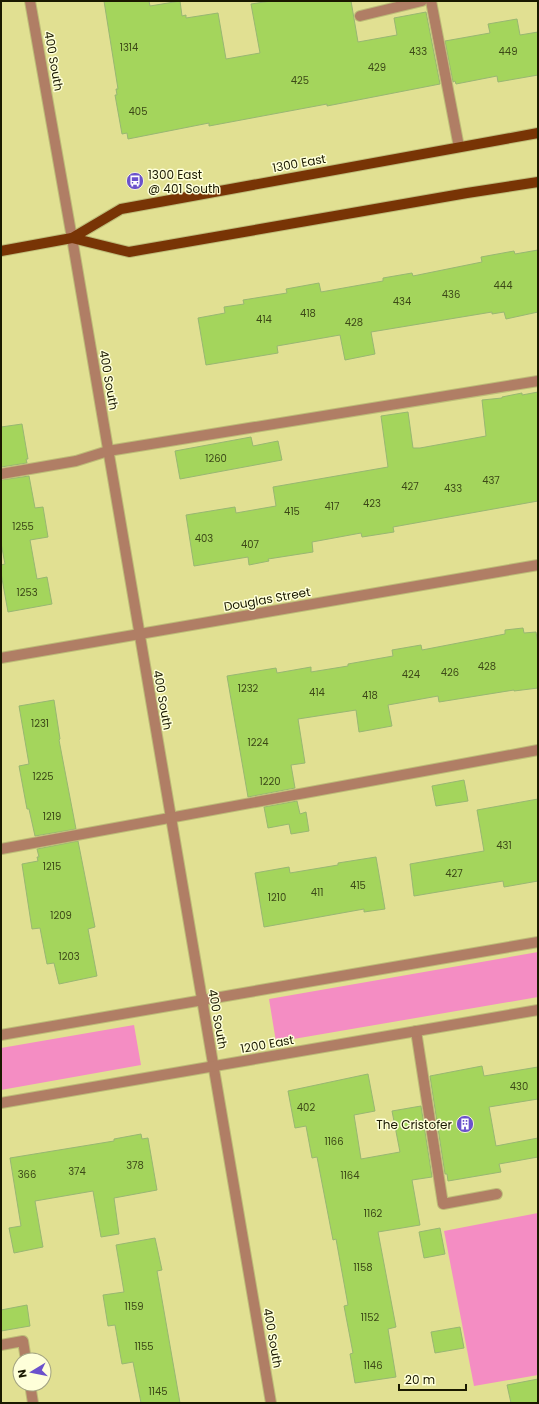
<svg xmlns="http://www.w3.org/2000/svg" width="539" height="1404" font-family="Poppins,sans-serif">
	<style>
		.green { fill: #f48dc3 }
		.building { fill: #a4d55c; stroke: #98b772 }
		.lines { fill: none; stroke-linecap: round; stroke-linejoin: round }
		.minor-casing { stroke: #bdbc78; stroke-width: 12 }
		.major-casing { stroke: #bdbc78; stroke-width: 12 }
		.minor { stroke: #b07e65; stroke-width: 10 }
		.major { stroke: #783405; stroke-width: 10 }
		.labels { text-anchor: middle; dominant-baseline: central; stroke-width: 3; stroke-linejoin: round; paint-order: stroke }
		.number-label { font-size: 10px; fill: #3c4817 }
		.street-label { font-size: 12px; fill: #1a1900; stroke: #feffd9 }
		.poi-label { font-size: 12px; fill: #1a1900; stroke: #feffd9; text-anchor: start }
	</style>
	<rect width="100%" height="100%" fill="#e1e092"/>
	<g class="green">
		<polygon points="538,952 538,997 276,1042 269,999"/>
		<polygon points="134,1025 141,1065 1,1090 1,1048"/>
		<polygon points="538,1213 538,1375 474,1386 444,1231"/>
	</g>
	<g class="building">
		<polygon points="104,1 149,1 150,6 180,1 182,16 186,15 186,18 218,13 226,59 260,53 251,4 271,1 351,1 358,42 397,35 394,18 426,12 440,84 327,106 327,104 209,126 209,123 128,139 127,133 122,134 115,95 117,95 116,89 118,89"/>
		<polygon points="517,19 520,35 538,32 538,75 498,82 497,76 456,84 455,81 453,82 445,41 490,33 488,24"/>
		<polygon points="538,250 538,312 506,319 504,312 492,314 492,312 371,332 375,354 345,360 340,335 277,346 278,353 206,365 198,318 225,313 224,307 244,304 243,300 287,293 286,289 319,283 321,292 383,281 383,278 412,273 413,276 482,262 481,257 514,251 515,254"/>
		<polygon points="538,392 538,501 393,527 394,532 362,537 361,533 312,542 313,552 268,559 269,561 249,565 248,557 194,566 186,515 235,507 236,513 276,506 273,487 388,467 381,416 408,412 413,448 420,448 486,436 482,400 502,398 502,397 522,393 522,395"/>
		<polygon points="22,424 28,459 26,459 27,463 1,467 1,427"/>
		<polygon points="251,437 253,446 278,441 282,460 180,479 175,451"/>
		<polygon points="29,476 35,508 43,507 48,537 30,540 37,579 47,577 52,604 8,612 1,573 1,565 5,564 1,543 1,480"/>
		<polygon points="523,628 524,633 536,632 538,644 538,688 514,691 514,690 439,702 438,696 388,705 392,726 359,732 356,710 298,719 305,763 291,765 295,788 248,797 227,676 276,668 277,673 311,667 311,672 348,666 348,664 393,656 392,650 421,645 422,650 505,634 505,630"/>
		<polygon points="54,700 60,739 59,740 76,829 35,836 29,809 27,809 19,766 29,764 19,706"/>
		<polygon points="464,780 468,801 436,806 432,786"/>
		<polygon points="538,799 538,881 504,887 503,881 414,896 410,864 484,851 477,810"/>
		<polygon points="297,801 300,814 306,812 309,831 291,834 289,824 268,828 264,807"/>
		<polygon points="78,841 95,927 88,929 97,976 59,984 54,963 47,964 40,928 32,929 22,864 38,861 37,857 39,857 37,849"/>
		<polygon points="376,857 385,909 364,912 364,909 264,927 255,873 289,867 290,873 338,865 338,863"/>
		<polygon points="482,1066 484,1076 538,1067 538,1099 489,1107 496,1146 538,1138 538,1157 499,1164 501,1172 448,1181 447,1174 445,1174 430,1076"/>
		<polygon points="368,1074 375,1111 354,1115 361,1159 400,1152 392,1111 421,1106 432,1177 412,1180 420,1225 378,1232 396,1327 388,1329 396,1377 355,1383 350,1354 353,1353 344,1306 348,1305 336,1239 333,1240 317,1157 312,1158 306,1126 295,1128 288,1091"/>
		<polygon points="141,1134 142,1139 148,1138 157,1190 114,1198 119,1234 101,1237 93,1191 35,1201 43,1247 14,1253 9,1228 21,1226 10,1158 114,1141 114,1139"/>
		<polygon points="440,1228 445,1254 424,1258 419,1232"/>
		<polygon points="155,1238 162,1270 157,1271 180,1403 141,1403 133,1362 122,1364 115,1325 108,1326 103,1295 124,1292 116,1245"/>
		<polygon points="27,1305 30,1326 1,1331 1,1310"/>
		<polygon points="460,1327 464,1348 435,1353 431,1332"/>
		<polygon points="538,1379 538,1403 511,1403 507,1385"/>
	</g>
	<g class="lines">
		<defs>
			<g id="minor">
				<polyline points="30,1 72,238 271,1403"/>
				<polyline points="431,1 459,147"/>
				<polyline points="360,16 422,1"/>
				<polyline points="1,474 76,461 108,451 538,381"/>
				<polyline points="1,658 538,565"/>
				<polyline points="1,849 538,750"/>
				<polyline points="416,1031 443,1204 497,1194"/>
				<polyline points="1,1035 538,942"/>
				<polyline points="1,1103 538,1010"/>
				<polyline points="1,1345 23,1341 26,1360"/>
				<polyline points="30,1384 33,1403"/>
			</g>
			<g id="major">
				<polyline points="72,238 129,252 467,193 538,182"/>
				<polyline points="1,251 72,238 121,209 538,133"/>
			</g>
		</defs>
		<use href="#minor" class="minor-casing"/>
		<use href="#major" class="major-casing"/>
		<use href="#minor" class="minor"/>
		<use href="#major" class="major"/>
	</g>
	<defs>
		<symbol id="bus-disc" viewBox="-11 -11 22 22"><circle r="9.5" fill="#6b52cc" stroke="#feffd9"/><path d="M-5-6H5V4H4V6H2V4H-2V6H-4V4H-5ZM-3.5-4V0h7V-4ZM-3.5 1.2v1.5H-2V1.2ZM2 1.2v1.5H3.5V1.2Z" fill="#fff"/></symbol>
		<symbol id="building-disc" viewBox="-11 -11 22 22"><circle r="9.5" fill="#6b52cc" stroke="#feffd9"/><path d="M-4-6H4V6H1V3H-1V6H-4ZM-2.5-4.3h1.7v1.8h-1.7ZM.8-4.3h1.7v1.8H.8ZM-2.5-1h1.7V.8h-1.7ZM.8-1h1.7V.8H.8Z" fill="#fff"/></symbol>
	</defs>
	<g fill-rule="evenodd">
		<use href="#bus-disc" x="125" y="171" width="20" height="20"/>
		<use href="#building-disc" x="455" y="1114" width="20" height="20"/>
	</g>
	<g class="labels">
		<g class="number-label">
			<text x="129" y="47">1314</text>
			<text x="418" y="51">433</text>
			<text x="508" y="51">449</text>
			<text x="377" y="67">429</text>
			<text x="300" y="80">425</text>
			<text x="138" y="111">405</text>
			<text x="503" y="285">444</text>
			<text x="451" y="294">436</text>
			<text x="402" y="301">434</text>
			<text x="308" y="313">418</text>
			<text x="264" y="319">414</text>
			<text x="354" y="322">428</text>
			<text x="216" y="458">1260</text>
			<text x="491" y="480">437</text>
			<text x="410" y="486">427</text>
			<text x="453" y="488">433</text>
			<text x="372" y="503">423</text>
			<text x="332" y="506">417</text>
			<text x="292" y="511">415</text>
			<text x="23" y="526">1255</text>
			<text x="204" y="538">403</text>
			<text x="250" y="544">407</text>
			<text x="27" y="592">1253</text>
			<text x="487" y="666">428</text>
			<text x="450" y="672">426</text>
			<text x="411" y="674">424</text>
			<text x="248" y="688">1232</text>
			<text x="317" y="692">414</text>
			<text x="370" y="695">418</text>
			<text x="40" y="723">1231</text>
			<text x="258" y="742">1224</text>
			<text x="43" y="776">1225</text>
			<text x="270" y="781">1220</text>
			<text x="52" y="816">1219</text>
			<text x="504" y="845">431</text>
			<text x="52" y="866">1215</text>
			<text x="454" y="873">427</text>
			<text x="358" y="885">415</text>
			<text x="317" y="892">411</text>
			<text x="277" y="897">1210</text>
			<text x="61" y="915">1209</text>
			<text x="69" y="956">1203</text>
			<text x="519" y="1086">430</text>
			<text x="306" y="1107">402</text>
			<text x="334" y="1141">1166</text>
			<text x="135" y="1165">378</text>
			<text x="77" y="1171">374</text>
			<text x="27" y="1174">366</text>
			<text x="350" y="1175">1164</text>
			<text x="373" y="1213">1162</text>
			<text x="363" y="1267">1158</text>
			<text x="134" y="1306">1159</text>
			<text x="370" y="1317">1152</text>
			<text x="144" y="1346">1155</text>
			<text x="373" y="1365">1146</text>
			<text x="158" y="1391">1145</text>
		</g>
		<g class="street-label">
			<text transform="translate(54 61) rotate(80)">400 South</text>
			<text transform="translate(299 163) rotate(-10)">1300 East</text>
			<text transform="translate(109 380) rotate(80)">400 South</text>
			<text transform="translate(267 599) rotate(-10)">Douglas Street</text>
			<text transform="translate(163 700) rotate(80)">400 South</text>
			<text transform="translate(218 1019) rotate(80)">400 South</text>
			<text transform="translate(267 1044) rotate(-10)">1200 East</text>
			<text transform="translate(273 1338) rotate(80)">400 South</text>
		</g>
		<g class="poi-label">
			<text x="148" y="174">1300 East<tspan x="148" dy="14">@ 401 South</tspan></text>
			<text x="452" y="1124" text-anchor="end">The Cristofer</text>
		</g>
	</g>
	<rect width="539" height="1404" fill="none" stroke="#1a1900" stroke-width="4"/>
	<g transform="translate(32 1372) rotate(260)"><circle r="19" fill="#feffd9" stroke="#a3a382"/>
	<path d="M0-3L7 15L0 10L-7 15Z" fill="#6b52cc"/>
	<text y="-6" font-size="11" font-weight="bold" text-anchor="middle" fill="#1a1900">N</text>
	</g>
	<path d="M399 1384v6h67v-6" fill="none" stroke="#1a1900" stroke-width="2"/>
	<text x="405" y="1384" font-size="12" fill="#1a1900" stroke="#feffd9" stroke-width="3" paint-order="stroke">20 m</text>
</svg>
